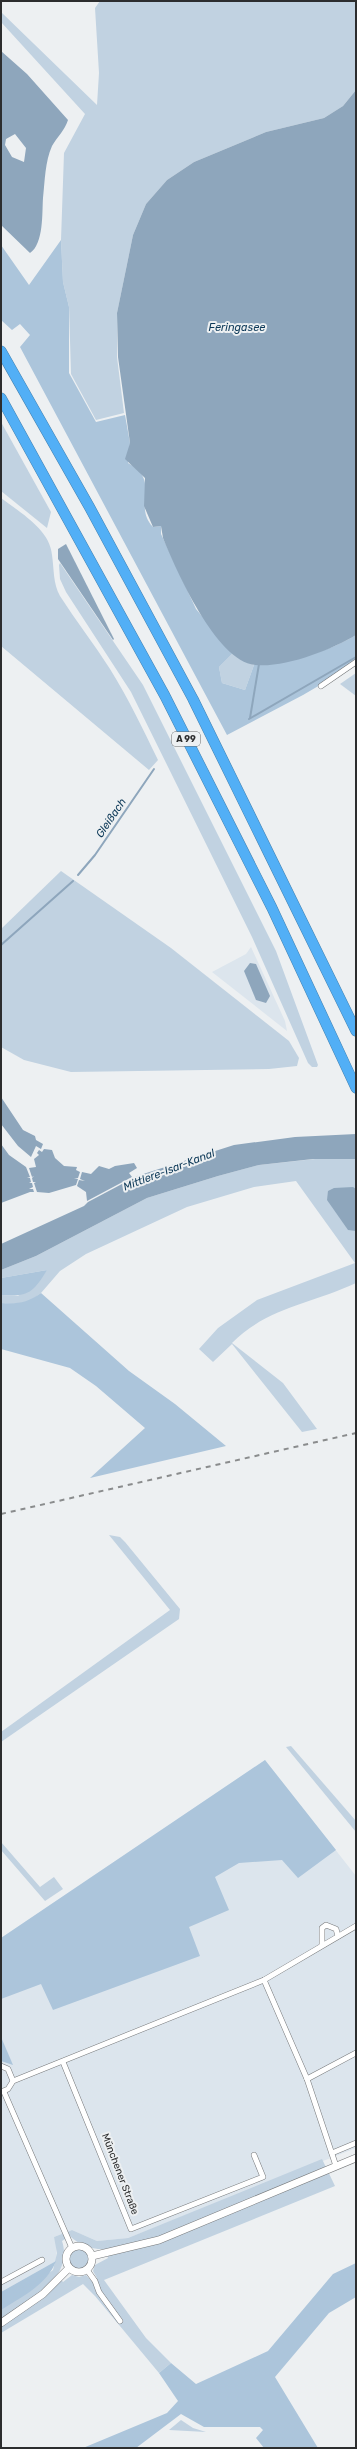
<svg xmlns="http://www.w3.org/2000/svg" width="357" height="2449" font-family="Rubik,sans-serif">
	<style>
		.built { fill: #dce5ed }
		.green { fill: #c1d2e1; fill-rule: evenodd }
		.forest { fill: #acc5db }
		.water { fill: #8ea6bc; fill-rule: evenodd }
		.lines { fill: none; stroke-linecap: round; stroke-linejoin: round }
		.stream { stroke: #8ea6bc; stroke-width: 2 }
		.minor-casing { stroke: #77797b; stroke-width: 6 }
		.secondary-casing { stroke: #77797b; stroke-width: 8 }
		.motorway-casing { stroke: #4582b0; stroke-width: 11 }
		.minor { stroke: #fff; stroke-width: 5 }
		.secondary { stroke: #fff; stroke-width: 7 }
		.motorway { stroke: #52aff6; stroke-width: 10 }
		.rail { stroke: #8a8c8d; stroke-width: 2; stroke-dasharray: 5 5; stroke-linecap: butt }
		.labels { text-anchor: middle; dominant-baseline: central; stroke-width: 4; stroke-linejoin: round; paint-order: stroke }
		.shield { fill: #edf0f2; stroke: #666869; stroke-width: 1 }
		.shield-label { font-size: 9px; font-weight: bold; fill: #2c2d2e }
		.street-label { font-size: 10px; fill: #2c2d2e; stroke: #edf0f2 }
		.water-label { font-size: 11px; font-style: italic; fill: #0c3857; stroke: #edf0f2 }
	</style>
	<rect width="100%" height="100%" fill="#edf0f2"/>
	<g class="built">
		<polygon points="251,947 285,1021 287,1031 212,972 246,954"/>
		<polygon points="265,1760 356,1876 356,2148 128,2238 97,2241 72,2230 54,2237 57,2244 56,2261 1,2292 1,1938"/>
	</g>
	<g class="green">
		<polygon points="100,1 356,1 356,90 343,106 324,118 266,132 194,162 167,180 146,204 133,235 117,313 117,357 124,413 96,420 71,374 69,307 63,282 61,240 64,153 85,114 1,22 1,12 97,105 99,73 95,8"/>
		<polygon points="1,422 51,512 47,528 1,491"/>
		<path d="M1,498C19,512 50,529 52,555C54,568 53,584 60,596C76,621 94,644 110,669C128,698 143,729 158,760L149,770L1,646Z"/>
		<polygon points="60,563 143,685 276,951 318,1065 317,1067 312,1067 308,1063 252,937 131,692 66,592 60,579 59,565"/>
		<polygon points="233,653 254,665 245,690 222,683 219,667"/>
		<polygon points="356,673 356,696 340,684"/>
		<polygon points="61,871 171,948 289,1041 299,1058 297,1066 269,1069 71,1072 24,1060 1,1047 1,929"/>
		<path d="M315,1159H356V1283C311,1304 268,1307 232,1343L283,1383L317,1429L302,1432L232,1344L213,1362L199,1349L218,1328L257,1300L355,1263L296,1181L254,1187L187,1207L86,1254L60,1271L41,1293L30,1301L18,1304L1,1303V1295L18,1296L47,1270L1,1278V1270L36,1256L147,1198L218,1176L259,1165Z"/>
		<polygon points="109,1535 120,1537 125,1542 180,1609 179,1619 1,1742 1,1732 170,1610"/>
		<polygon points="291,1746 356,1821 356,1832 286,1747"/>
		<polygon points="1,1842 40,1887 54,1877 63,1889 45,1901 1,1850"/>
		<path d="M322,2159L335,2186L104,2280L146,2338L171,2363L159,2373L95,2296L83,2284L1,2333V2309L53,2270L57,2253L54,2237L72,2230L97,2241L128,2238ZM70,2236C79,2245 93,2250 106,2249L108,2258L95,2265L93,2271L97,2278L92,2281L86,2275L79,2277L72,2275L63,2282L57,2275C64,2265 66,2253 62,2241Z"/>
		<circle cx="79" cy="2259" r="10"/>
		<polygon points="181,2420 193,2428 206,2432 169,2430"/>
	</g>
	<g class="forest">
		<path d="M61,240L63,282L69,307V373L96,422L125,415L130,443L128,463C162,481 132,505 153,527L161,526V534L196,609L233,653L219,667L222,683L245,690L254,665C291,661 324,654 356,635V664L303,695L227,735L20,347L30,335L20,324L12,330L1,320V245L29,285Z"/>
		<path d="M47,1270C33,1293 28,1297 1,1295V1278Z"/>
		<path d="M41,1293L129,1371L175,1404L226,1446L90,1478L145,1428L96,1386L70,1368L1,1349V1303C18,1304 27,1303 41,1293Z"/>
		<polygon points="265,1760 336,1850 298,1878 282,1860 239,1863 215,1877 229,1910 189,1927 200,1956 53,2010 41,1984 1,1999 1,1938"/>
		<polygon points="1,2037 13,2065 1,2061"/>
		<path d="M56,2261C47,2285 21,2297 1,2310V2292Z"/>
		<polygon points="356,2263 356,2297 329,2313 275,2377 318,2448 264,2448 256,2438 263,2430 260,2427 204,2427 181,2414 136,2448 83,2448 167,2413 178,2401 159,2373 171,2363 196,2384 268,2351 333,2274"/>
	</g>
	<g class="water">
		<path d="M1,51L27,74L68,120C65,130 57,137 52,146C45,162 45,180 43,198C42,212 44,244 30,253L1,225ZM15,134L26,148L24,162L12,157L5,145L6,139Z"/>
		<path d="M356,90V635C331,650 285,668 255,665C216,661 176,570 163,538L161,526L153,527L144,506L145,478L125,459L130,443L118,357L117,313L133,235L146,204L167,180L194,162L266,132L324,118L343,106Z"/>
		<polygon points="66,544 114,639 113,640 58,559 58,549"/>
		<polygon points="250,963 256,964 270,996 266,1003 256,1000 244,971"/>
		<polygon points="1,1097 23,1130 35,1136 36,1140 43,1144 41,1149 36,1146 31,1157 18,1146 1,1124"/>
		<polygon points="356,1134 356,1159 313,1159 259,1165 218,1176 147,1198 36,1256 1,1270 1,1244 84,1206 88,1202 137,1176 234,1145 295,1137"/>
		<polygon points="1,1144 9,1155 26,1167 30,1177 27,1178 30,1178 31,1182 29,1183 32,1183 33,1187 29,1189 33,1189 34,1192 30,1192 1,1203"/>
		<polygon points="44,1149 52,1150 55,1158 64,1166 77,1167 76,1170 80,1172 78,1178 74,1178 78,1179 76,1185 49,1193 37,1192 34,1183 36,1182 33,1182 32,1178 34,1176 32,1177 29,1168 36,1167 34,1159 39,1155 37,1153 39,1150 42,1152"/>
		<polygon points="134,1163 137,1168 129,1173 132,1177 87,1201 86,1192 77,1186 79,1180 85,1181 80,1179 82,1172 91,1174 99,1166 109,1169 115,1166"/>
		<polygon points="353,1187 356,1189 356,1231 348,1230 327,1200 328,1191 334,1188"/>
	</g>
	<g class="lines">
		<g class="stream">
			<polyline points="250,718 259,664"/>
			<polyline points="249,719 356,657"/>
			<polyline points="78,875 95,855 154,769"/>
			<polyline points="1,945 73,881"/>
		</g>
		<defs>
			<g id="minor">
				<polyline points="321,686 356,662"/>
				<polyline points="322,1945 322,1928 326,1925 336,1929 338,1936"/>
				<polyline points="264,1980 307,2079 336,2166"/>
				<polyline points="63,2062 131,2229 263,2177 254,2155"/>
				<polyline points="1,2066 8,2069 13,2081 8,2089 1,2092"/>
				<polyline points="307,2079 356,2053"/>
				<polyline points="13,2081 264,1980 356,1926"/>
				<polyline points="4,2092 72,2248"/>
				<polyline points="332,2153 356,2143"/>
				<polyline points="87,2270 95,2281 99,2292 120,2321"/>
				<polyline points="1,2282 42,2260"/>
			</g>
			<g id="secondary">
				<circle cx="79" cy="2259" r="13"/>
				<polyline points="92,2256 159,2240 356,2158"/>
				<polyline points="1,2323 43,2294 69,2268"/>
			</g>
			<g id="motorway">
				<polyline points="1,351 90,508 193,699 356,1031"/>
				<polyline points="1,398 165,696 272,908 356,1088"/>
			</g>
		</defs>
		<use href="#minor" class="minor-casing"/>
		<use href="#secondary" class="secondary-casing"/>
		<use href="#motorway" class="motorway-casing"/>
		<use href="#minor" class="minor"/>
		<use href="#secondary" class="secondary"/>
		<use href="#motorway" class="motorway"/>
		<polyline class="rail" points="1,1514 356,1433"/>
	</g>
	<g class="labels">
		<rect class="shield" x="172" y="732" width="28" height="14" rx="3"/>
		<g class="shield-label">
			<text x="186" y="739">A 99</text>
		</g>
		<g class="street-label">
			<text transform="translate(120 2174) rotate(69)">Münchener Straße</text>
		</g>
		<g class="water-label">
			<text x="237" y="327">Feringasee</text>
			<text transform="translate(111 818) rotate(-56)">Gleißach</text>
			<text transform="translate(169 1170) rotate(-21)">Mittlere-Isar-Kanal</text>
		</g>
	</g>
	<rect width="357" height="2449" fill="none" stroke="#2c2d2e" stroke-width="4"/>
</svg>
